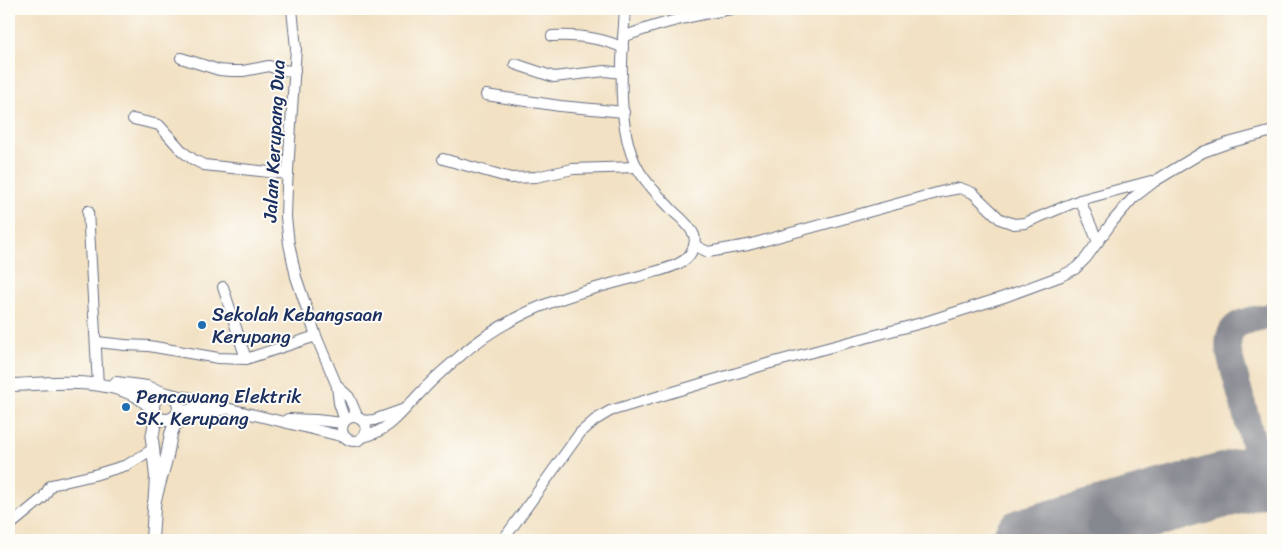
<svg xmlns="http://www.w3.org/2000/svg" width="1282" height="549" font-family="Sriracha,sans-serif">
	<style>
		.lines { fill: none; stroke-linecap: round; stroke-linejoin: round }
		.taxiway { stroke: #868890; stroke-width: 26 }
		.runway { stroke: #868890; stroke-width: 65 }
		.minor-casing { stroke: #666d81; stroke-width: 12 }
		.major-casing { stroke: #666d81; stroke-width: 14 }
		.minor { stroke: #fff; stroke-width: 10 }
		.major { stroke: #fff; stroke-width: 12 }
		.poi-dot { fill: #1f6fb2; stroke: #fdfcf7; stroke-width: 2 }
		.labels { text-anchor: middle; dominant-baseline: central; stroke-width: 4; stroke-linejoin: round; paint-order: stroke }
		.street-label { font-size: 19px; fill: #1b2f5e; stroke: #fdfcf7 }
		.poi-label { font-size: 19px; fill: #1b2f5e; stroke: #fdfcf7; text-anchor: start }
	</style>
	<rect width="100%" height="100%" fill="#fdfcf7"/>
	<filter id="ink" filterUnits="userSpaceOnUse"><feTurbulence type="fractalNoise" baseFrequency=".02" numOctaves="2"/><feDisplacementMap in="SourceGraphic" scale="10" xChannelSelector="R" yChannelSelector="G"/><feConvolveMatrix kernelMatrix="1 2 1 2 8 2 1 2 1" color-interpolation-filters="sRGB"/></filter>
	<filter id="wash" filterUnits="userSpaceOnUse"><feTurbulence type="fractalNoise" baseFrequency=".0096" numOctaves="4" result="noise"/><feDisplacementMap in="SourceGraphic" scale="20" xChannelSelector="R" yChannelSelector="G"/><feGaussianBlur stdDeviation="1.12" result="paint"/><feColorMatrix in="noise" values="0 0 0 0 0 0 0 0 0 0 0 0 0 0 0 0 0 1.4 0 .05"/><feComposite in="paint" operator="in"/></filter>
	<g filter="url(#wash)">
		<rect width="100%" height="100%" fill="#f2e1c3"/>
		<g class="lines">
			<path class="taxiway" d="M1262,475L1229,353C1224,319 1247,322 1273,315"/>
			<polyline class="runway" points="1025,540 1273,472"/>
		</g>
	</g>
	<g filter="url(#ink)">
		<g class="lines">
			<defs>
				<g id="minor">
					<polyline points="292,9 296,48 287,186 286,217 289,244 296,277 316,336 337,386 339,403 345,421"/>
					<path d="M552,36C577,35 601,37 623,48"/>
					<path d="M623,37C659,23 693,15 732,9"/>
					<polyline points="181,58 219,70 231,71 243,71 269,66 280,70 295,71"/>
					<polyline points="515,64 554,77 605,71 622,73"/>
					<polyline points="486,95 560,106 624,112"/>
					<polyline points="133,119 159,125 183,152 194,160 204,165 288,174"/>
					<polyline points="443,159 511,178 536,177 573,169 637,167"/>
					<polyline points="1080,200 1098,242"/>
					<polyline points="88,211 98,385"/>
					<polyline points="694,245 708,252 748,245 944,191 960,188 973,193 1000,219 1014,224 1025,223 1080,200 1151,181"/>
					<polyline points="97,342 125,345 149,346 218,358 246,359 223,287"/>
					<polyline points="246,359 316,336"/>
					<polyline points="337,386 349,397 358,418"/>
					<polyline points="169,394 208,401 221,405"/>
					<polyline points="177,414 196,407 226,408 345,437"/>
					<circle cx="354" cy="429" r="12"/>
					<polyline points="288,419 316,420 343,423"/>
					<polyline points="362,421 374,420 402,410"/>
					<path d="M362,437C390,432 404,409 423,390C434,378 447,367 459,357C480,338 503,324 528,312C562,296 600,287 636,277C651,272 670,270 683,261C688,258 692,252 694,246C695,244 695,238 694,235C690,226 681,218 674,212C662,199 647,185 638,169C615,128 622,54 625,9"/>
					<polyline points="9,526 43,498 51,485 94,475 127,465 153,449"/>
					<polyline points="503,540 580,433 595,420 610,411 767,364 925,322 1004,297 1061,276 1075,269 1086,258 1113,221 1133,198 1155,181 1203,152 1228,143 1273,131"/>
				</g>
				<g id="major">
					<polyline points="116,383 147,387 166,394"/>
					<path d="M9,385C48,384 95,377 132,394C140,397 147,404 153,410"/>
					<circle cx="166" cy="407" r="13"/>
					<polyline points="153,507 167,456 171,434 174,426 183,418 191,415 226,408"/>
					<polyline points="152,540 156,477 152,439 156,415"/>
				</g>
			</defs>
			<use href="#minor" class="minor-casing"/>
			<use href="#major" class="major-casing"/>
			<use href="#minor" class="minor"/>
			<use href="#major" class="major"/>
		</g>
	</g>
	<g class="poi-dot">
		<circle cx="202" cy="325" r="5"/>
		<circle cx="126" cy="407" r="5"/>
	</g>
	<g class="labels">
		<g class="street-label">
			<text transform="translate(274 141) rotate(-87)">Jalan Kerupang Dua</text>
		</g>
		<g class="poi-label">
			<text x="212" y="314">Sekolah Kebangsaan<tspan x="212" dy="22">Kerupang</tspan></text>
			<text x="136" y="396">Pencawang Elektrik<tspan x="136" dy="22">SK. Kerupang</tspan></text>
		</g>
	</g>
	<rect width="1282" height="549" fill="none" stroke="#fdfcf7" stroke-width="30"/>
</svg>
